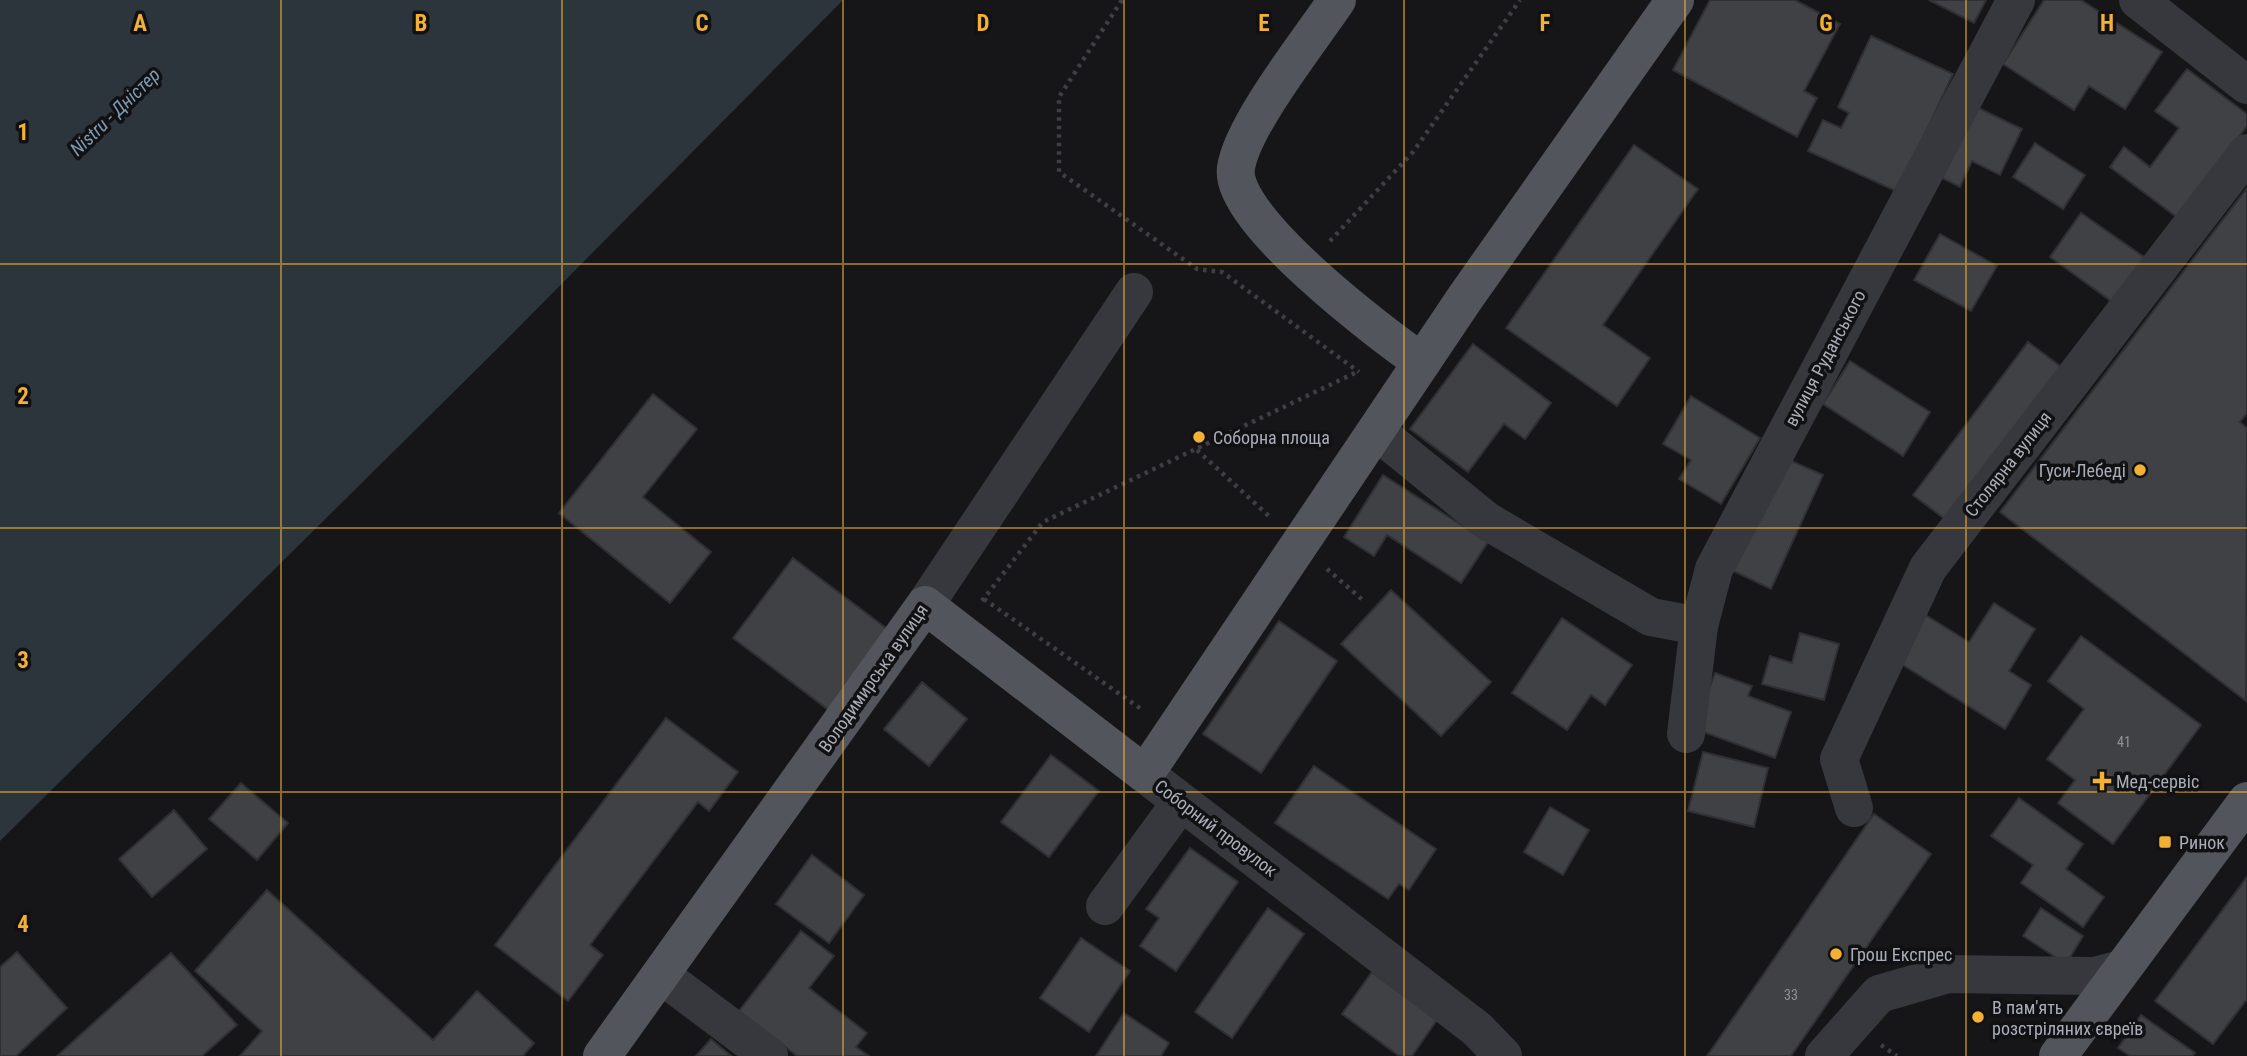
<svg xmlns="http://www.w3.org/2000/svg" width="2247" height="1056" font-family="'Roboto Condensed',sans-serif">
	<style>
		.water { fill: #2c353c }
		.building { fill: #404145; stroke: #303034; stroke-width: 2 }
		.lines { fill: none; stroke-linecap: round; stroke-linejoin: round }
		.path { stroke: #3d3f44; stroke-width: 4.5; stroke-dasharray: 3.5 5; stroke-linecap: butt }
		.minor { stroke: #37383d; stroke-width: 38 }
		.major { stroke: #53555c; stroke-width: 38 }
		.grid { fill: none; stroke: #f2b134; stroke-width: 2; stroke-opacity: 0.55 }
		.poi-dot { fill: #f2b134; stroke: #111113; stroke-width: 2.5 }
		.labels { text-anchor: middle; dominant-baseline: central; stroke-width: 7; stroke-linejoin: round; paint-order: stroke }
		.number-label { font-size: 14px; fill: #8e929b }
		.street-label { font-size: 18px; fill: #a8adb8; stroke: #111113 }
		.poi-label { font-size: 18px; fill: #a8adb8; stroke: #111113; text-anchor: start }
		.water-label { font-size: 19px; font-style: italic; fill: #7f9bb3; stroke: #111113 }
		.grid-label { font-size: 23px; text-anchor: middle; font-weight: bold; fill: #f2b134; stroke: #111113; stroke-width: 7; stroke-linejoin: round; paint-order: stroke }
	</style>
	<rect width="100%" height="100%" fill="#161618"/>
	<polygon class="water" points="0,0 843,0 497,349 0,841"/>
	<g class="building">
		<polygon points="1710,0 1795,0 1840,24 1804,91 1817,98 1797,137 1673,70"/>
		<polygon points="1929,0 1986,0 1974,23"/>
		<polygon points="2044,0 2081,0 2162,52 2125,109 2089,86 2074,110 2003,64"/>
		<polygon points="1871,36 1953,74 1898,192 1808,151 1823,120 1841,128 1849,113 1838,107"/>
		<polygon points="2187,69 2247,114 2247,126 2178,218 2110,167 2124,147 2150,167 2179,128 2155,111"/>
		<polygon points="1968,103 2022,129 2000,175 1972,161 1960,187 1934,174"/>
		<polygon points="2035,143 2085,175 2063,209 2013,177"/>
		<polygon points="1634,145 1698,189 1603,325 1650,358 1617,406 1506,328"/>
		<polygon points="2247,188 2247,413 2240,422 2247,428 2246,701 2000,512"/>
		<polygon points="2081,213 2157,266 2125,311 2050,257"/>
		<polygon points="1940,234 1997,266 1971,311 1914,280"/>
		<polygon points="2028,342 2068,372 1953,525 1913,495"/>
		<polygon points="1473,344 1551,403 1525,439 1504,424 1468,472 1410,429"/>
		<polygon points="1850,361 1930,412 1903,456 1823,404"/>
		<polygon points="653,394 697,429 643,497 711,552 670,603 559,513"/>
		<polygon points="1691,396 1760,438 1721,504 1679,479 1691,460 1663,444"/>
		<polygon points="1778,455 1823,475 1771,589 1727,568"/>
		<polygon points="1383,475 1488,542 1461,583 1387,535 1374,556 1344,537"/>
		<polygon points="793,558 890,631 830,711 733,638"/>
		<polygon points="1391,590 1491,682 1441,736 1341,644"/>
		<polygon points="1994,603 2035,629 2009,671 2031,685 2005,729 1895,660 1924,614 1969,642"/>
		<polygon points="1562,618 1632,665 1605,705 1591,695 1567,730 1512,693"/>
		<polygon points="1279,621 1337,661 1261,773 1203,734"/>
		<polygon points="1800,633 1839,644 1824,700 1762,684 1770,656 1792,663"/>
		<polygon points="2081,636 2201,725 2113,844 2058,803 2075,780 2047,759 2084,709 2048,681"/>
		<polygon points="1715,673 1752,686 1748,696 1791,712 1775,758 1695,729"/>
		<polygon points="922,682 967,719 929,766 884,729"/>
		<polygon points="666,718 738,772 709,811 698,802 590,945 603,955 568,1001 495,945"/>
		<polygon points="1703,752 1768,768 1754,827 1688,811"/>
		<polygon points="1051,755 1099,791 1049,857 1001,822"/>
		<polygon points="1314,766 1436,849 1409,890 1399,884 1388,899 1275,823"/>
		<polygon points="241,783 288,823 257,860 209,819"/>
		<polygon points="2019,798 2083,844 2066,869 2104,897 2083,927 2021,883 2033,865 1991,836"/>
		<polygon points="1550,807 1589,830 1563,875 1524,852"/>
		<polygon points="174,810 207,849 152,897 119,859"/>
		<polygon points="1874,814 1931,854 1791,1056 1707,1056"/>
		<polygon points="1190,848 1238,882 1176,971 1140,946 1159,918 1146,909"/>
		<polygon points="812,855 864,895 829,943 776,904"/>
		<polygon points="2247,877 2247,999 2213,1044 2155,1001"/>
		<polygon points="267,890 433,1040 477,991 534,1043 523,1056 240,1056 262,1031 195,971"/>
		<polygon points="1268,908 1304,934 1232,1038 1195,1012"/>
		<polygon points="2041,908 2083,936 2066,964 2023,936"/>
		<polygon points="801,931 834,956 809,988 867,1033 856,1047 869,1056 797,1056 739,1011"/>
		<polygon points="1081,938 1130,971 1089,1032 1040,998"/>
		<polygon points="17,952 67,1008 16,1056 0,1056 0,967"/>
		<polygon points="171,953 237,1025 202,1056 57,1056"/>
		<polygon points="1372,972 1437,1020 1412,1056 1399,1056 1342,1014"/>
		<polygon points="1124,1013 1169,1043 1161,1056 1096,1056"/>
		<polygon points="2141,1015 2195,1053 2192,1056 2130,1056 2118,1048"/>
		<polygon points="711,1039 731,1056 696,1056"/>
	</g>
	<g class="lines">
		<g class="path">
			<polyline points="1122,0 1059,97 1059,172 1197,269 1222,272 1359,372"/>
			<polyline points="1330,241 1413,152 1520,0"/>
			<polyline points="1197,450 1271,518"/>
			<polyline points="1327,569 1365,602"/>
			<polyline points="984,599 1144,711"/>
			<polyline points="982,601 1043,522 1359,371"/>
			<polyline points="1881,1045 1897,1056"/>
		</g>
		<g class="minor">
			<polyline points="2138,0 2247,85"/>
			<polyline points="1376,431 1487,521 1651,617 1699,626"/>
			<polyline points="925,605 1134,292"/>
			<polyline points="1686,734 1699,626 1714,569 2016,0"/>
			<polyline points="1145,774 1477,1029 1503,1056"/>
			<polyline points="1854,808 1839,759 1928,568 2247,153"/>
			<polyline points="1105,906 1181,802"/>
			<polyline points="661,975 769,1056"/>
			<polyline points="1824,1056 1879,994 1948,974 2095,976 2122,969"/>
		</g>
		<g class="major">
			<path d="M1337,0C1311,39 1242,125 1236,168C1228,218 1381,334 1422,362"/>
			<polyline points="602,1056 925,605 1145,774 1465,298 1675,0"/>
			<polyline points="2058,1056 2247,801"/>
		</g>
	</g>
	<path class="grid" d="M281,0V1056M562,0V1056M843,0V1056M1124,0V1056M1404,0V1056M1685,0V1056M1966,0V1056M0,264H2247M0,528H2247M0,792H2247"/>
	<g class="poi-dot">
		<circle cx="1199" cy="437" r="7"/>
		<circle cx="2140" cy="470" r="7"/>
		<path d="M2098.5 770.5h7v7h7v7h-7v7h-7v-7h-7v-7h7z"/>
		<rect x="2158" y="835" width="14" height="14" rx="3.5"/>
		<circle cx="1836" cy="954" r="7"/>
		<circle cx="1978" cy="1017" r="7"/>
	</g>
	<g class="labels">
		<g class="number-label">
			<text x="2124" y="742">41</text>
			<text x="1791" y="995">33</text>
		</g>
		<g class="street-label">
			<text transform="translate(1825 358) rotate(-62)">вулиця Руданського</text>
			<text transform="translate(2008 464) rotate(-52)">Столярна вулиця</text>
			<text transform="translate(873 678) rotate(-55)">Володимирська вулиця</text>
			<text transform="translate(1216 828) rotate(37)">Соборний провулок</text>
		</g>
		<g class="poi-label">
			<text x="1213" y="437">Соборна площа</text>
			<text x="2126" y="470" text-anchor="end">Гуси-Лебеді</text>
			<text x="2116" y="781">Мед-cервіс</text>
			<text x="2179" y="842">Ринок</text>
			<text x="1850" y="954">Грош Експрес</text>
			<text x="1992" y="1007">В пам'ять<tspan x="1992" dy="21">розстріляних євреїв</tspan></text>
		</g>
		<g class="water-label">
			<text transform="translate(115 112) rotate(-44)">Nistru - Дністер</text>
		</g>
	</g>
	<g class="grid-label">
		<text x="140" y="31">A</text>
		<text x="421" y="31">B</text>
		<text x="702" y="31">C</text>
		<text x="983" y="31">D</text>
		<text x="1264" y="31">E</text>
		<text x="1545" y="31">F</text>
		<text x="1826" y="31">G</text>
		<text x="2107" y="31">H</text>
		<text x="23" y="140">1</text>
		<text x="23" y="404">2</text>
		<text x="23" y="668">3</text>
		<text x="23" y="932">4</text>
	</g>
</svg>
